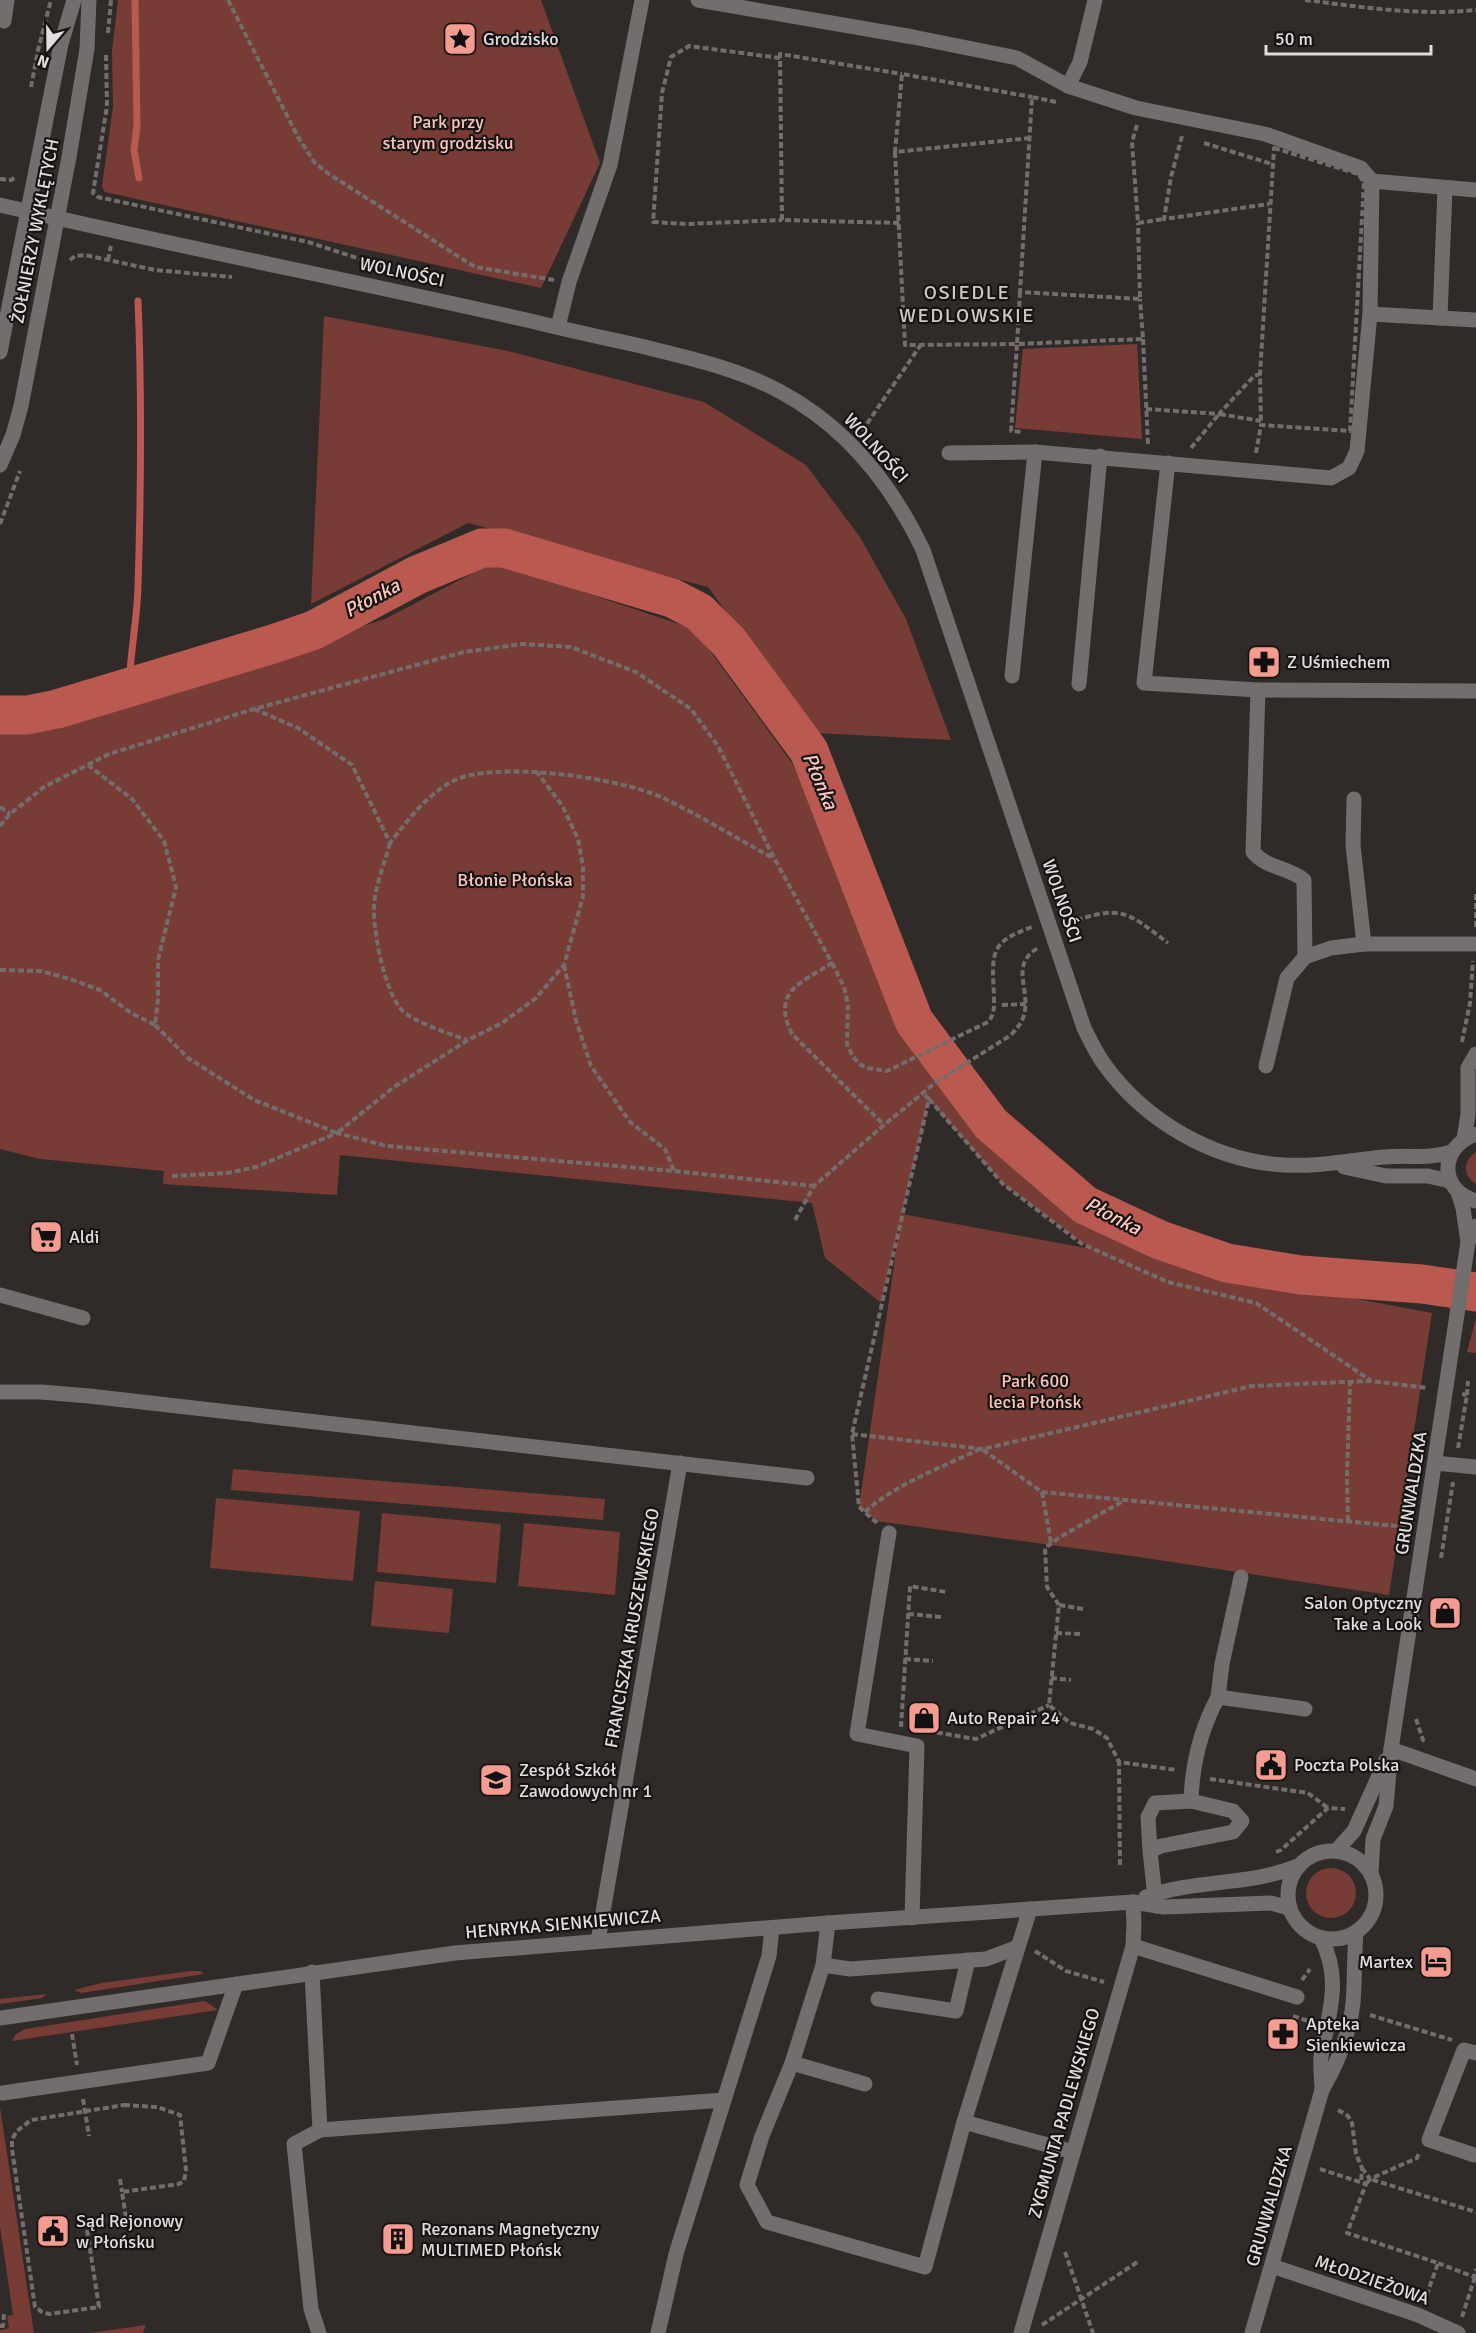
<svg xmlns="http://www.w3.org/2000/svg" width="1476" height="2333" font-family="Signika,sans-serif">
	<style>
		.green { fill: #783c36; fill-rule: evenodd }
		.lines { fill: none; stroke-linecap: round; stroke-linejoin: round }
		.stream { stroke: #ba594f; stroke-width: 7 }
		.river { stroke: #ba594f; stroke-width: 39 }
		.path { stroke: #736e6d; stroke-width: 4; stroke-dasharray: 6 3; stroke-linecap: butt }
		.minor { stroke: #716e6d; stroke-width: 15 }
		.labels { text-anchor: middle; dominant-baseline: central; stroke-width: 4.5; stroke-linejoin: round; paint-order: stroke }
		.poi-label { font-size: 18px; fill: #e1dedd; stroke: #161413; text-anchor: start }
		.park-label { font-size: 18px; fill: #fac4bc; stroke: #161413 }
		.street-label { font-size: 18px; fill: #e1dedd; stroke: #161413 }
		.neighbourhood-label { font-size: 20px; letter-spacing: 1.5px; fill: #cfc8c7; stroke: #161413 }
		.water-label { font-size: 20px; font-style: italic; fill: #fdc7bf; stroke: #161413 }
	</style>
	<rect width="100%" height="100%" fill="#302a29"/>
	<g class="green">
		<polygon points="118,0 541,0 600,163 541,288 105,192 102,186 113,107 112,51"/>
		<polygon points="324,316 508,351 704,402 806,465 860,537 906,619 951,740 815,733 708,587 468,523 311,604"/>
		<polygon points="1137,344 1142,439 1015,428 1023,349"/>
		<path d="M494,562L694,629L792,763L905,1028L985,1130L1078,1213L1203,1270L1432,1313L1389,1595L1139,1557L876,1521L859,1507L900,1224L881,1303L825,1258L812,1203L340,1155L337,1195L163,1184L164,1171L40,1159L0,1149V734L17,733L385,619ZM929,1100L1003,1184L1091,1249L902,1214Z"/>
		<path d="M1476,1152V1184C1462,1175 1463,1161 1476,1152Z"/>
		<polygon points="1476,1318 1476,1353 1467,1352"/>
		<polygon points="233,1469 605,1499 603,1520 231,1490"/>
		<polygon points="216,1498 360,1511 353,1581 210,1568"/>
		<polygon points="382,1513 501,1524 496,1583 377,1572"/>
		<polygon points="524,1523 620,1532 615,1595 518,1586"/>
		<polygon points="375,1581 453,1589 449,1633 371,1626"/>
		<circle cx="1331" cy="1893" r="25"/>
		<polygon points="191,1971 200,1971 204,1974 81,1993 74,1990 101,1983"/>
		<polygon points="47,1994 42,1998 0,2004 0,1999"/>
		<polygon points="205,2001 218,2010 12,2041 16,2034 25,2029"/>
		<polygon points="0,2107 34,2333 0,2333 0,2330 9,2328 7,2316 13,2315 0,2226"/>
		<polygon points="146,2325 143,2333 89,2333"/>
	</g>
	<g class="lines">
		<g class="stream">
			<polyline points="135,0 137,126 134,150 139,178"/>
			<path d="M129,688C130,654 137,621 138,587C141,492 142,396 138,301"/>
		</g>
		<polyline class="river" points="0,715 27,715 57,709 273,644 314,630 417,575 482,548 504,548 672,598 699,612 729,642 809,751 914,1021 991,1124 1085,1205 1160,1240 1227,1263 1301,1275 1422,1284 1476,1292"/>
		<g class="path">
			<polyline points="228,0 298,137 315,163 329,174 475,267 554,280"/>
			<path d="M1305,0C1361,7 1419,16 1476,10"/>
			<polyline points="108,33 111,0"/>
			<polyline points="106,55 107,106 93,193 98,197 308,242 391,269"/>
			<polyline points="780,58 689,46 671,57 662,93 653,222 686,224 782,220"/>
			<polyline points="31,87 38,50 51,0"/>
			<polyline points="1056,102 1032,97 1020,292 1140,299 1138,223"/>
			<polyline points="1137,125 1132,142 1138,223 1164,219"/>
			<polyline points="1182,136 1171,177 1164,219 1269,204"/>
			<polyline points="1030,138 895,152 902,74 1032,97"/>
			<polyline points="1204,143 1272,164"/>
			<polygon points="1274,148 1358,174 1364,182 1350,431 1261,425 1260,374"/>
			<polyline points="895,152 905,345 1017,344 1011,431 1023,432"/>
			<polyline points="0,179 11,180 16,177"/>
			<polyline points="899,223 782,220 780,54 902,74"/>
			<polyline points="70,260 75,256 85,255 155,270 232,277"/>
			<polyline points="108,260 111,246"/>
			<polyline points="1020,292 1017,344 1143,339 1140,299"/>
			<polyline points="1143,339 1148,444"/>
			<polyline points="1146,409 1219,414 1254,376 1260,374"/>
			<polyline points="862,431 920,346"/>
			<polyline points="1191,448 1219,414 1261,421"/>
			<polyline points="1256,453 1261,425"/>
			<polyline points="0,524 20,471"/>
			<path d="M254,709L298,728L352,765L390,843C408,820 425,797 451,782C492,759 619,778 661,797C699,815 736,838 773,858"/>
			<polyline points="0,807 10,814"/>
			<path d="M0,826L10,814L44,787L109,754L254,709L464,652L522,644L571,647L636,672L691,709L718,746L774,858L832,963C801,983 771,991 792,1034L884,1125"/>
			<path d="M390,843C385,861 378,879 375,897C370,921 384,995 404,1012C417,1023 450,1034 467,1040"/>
			<path d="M1068,923C1121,905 1125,910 1168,943"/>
			<polyline points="1476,927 1476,891"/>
			<path d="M832,963L844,987L848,1004L847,1044L852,1055L859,1064L867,1068L887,1071L988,1022C995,1014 994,1006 994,996C992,953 989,942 1032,927"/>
			<polyline points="564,965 576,1020 591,1066 630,1122 665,1149 674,1171"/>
			<polyline points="0,970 41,971 70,979 100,990 131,1013 155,1025 158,999 158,960 176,887 164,841 132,799 88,765"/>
			<polyline points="1002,1005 1026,1004"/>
			<polyline points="155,1025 188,1058 254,1100 337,1133 394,1087 468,1040 502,1023 536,998 564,965 583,897 583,867 578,839 563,807 537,772"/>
			<polyline points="1462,1042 1470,1003 1473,961"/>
			<polyline points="929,1099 1003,1184 1082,1244 1168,1282 1256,1303 1370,1380"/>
			<polyline points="172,1176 227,1173 256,1167 337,1133 387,1146 674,1171 814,1186"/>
			<path d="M795,1220L814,1186L884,1125L935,1083L1011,1035C1017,1028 1022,1023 1024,1015C1031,989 1009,965 1038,948"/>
			<polyline points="1467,1395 1468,1381"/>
			<polyline points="852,1434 983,1449 1252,1386 1371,1381 1428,1388"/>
			<polyline points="1458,1448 1467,1395 1462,1394"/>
			<polyline points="983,1450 1042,1492 1406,1527"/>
			<polyline points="1042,1492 1051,1543"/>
			<path d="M865,1512C897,1483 941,1468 980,1449"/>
			<polyline points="1348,1521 1347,1475 1350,1382"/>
			<polyline points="877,1523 859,1507 852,1434 929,1099 923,1093"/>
			<polyline points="1441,1558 1453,1482"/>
			<polyline points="1059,1605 1047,1587 1045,1548 1060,1537 1123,1501"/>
			<polyline points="1083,1609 1059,1605 1049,1705 1070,1723 1093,1729 1107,1738 1119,1762"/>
			<polyline points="908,1614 941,1617"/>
			<polyline points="1056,1633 1080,1634"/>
			<polyline points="905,1659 933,1661"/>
			<polyline points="1051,1678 1071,1680"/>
			<polyline points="1416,1719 1423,1740 1426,1741"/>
			<polyline points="901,1727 910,1586 946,1592"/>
			<polyline points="928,1731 976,1739 1049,1705"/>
			<polyline points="1210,1779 1308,1793 1328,1808"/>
			<polyline points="1276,1852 1281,1850 1328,1808 1345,1809"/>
			<polyline points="1120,1865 1119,1762 1176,1770"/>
			<polyline points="1035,1951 1066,1971 1104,1982"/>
			<polyline points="1302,1980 1310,1969"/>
			<polyline points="1370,2015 1452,2040"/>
			<polyline points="1293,2016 1311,2022"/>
			<polyline points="72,2034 77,2065"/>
			<polyline points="83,2099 89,2136"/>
			<polygon points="124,2105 157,2107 180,2115 186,2170 184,2181 179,2184 122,2192 126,2218 86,2223 99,2307 49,2314 42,2312 35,2307 12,2149 12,2139 17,2131 31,2120"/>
			<polyline points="1338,2110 1348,2116 1352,2123 1356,2154 1362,2168 1361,2183"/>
			<polyline points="1362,2168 1370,2179 1417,2158 1419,2153"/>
			<polyline points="1320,2169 1366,2184 1347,2233 1438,2263 1425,2300"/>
			<polyline points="120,2179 122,2192"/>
			<polyline points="1366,2184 1370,2179 1476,2212"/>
			<polyline points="1065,2252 1093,2333"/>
			<polyline points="1438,2263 1474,2277 1476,2269"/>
			<polyline points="1462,2317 1475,2277"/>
			<polyline points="1042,2325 1139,2261"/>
			<polyline points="0,2326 3,2326 4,2314"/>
		</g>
		<g class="minor">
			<polyline points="698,0 913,37 1017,58 1068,86 1136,108 1265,134 1361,168 1372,181 1370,314 1357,451 1349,468 1331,478 1035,452 1012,676"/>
			<polyline points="4,21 7,0"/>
			<polyline points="1068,86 1080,62 1095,0"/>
			<polyline points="1372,181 1476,190"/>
			<path d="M0,205C176,246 354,281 531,321C567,330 604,338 641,346C689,358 737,368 781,392C846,427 892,485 923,550L1084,1028C1090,1040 1096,1053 1104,1064C1145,1121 1213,1161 1284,1165C1319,1167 1350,1160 1384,1157C1407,1155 1429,1159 1452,1152"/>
			<polyline points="1370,314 1476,320"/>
			<polyline points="1440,318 1445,188"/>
			<polyline points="558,327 569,282 610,165 642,0"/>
			<polyline points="0,352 61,44 74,0"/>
			<polyline points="949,453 1035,452"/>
			<polyline points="1168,463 1144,683 1258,690 1476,691"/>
			<polyline points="0,465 13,435 21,406 69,157 87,49 89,0"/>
			<polyline points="1079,684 1100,456"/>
			<path d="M1258,690L1253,852C1266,868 1288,867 1304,880L1305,957"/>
			<polyline points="1354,799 1353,845 1364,944"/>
			<polyline points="1266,1066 1287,978 1305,957 1331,948 1364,944 1476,944"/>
			<path d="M1476,1134C1439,1147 1438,1190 1476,1201"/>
			<polyline points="1464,1139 1468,1115 1468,1068 1476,1054"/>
			<polyline points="1344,1167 1386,1176 1428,1176 1450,1181"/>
			<polyline points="1458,1192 1463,1208 1468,1242"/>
			<polyline points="0,1295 83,1318"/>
			<polyline points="0,1392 41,1392 89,1396 807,1478"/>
			<polyline points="1435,1463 1476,1467"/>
			<polyline points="889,1533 857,1734 917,1746 912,1918"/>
			<polyline points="1218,1697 1222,1664 1241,1577"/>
			<polyline points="1391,1749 1476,1779"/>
			<path d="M1191,1801C1192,1766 1201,1729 1218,1697L1305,1709"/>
			<circle cx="1332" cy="1895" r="44"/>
			<polyline points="1150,1851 1148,1817 1155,1803 1191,1801 1233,1811 1242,1821 1233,1832 1161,1846 1150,1851 1156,1906"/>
			<polyline points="1336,1851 1354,1831 1386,1760"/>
			<polyline points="1371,1874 1373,1839 1386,1806 1391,1749 1468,1242 1476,1226"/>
			<path d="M1146,1897C1195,1879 1249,1886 1298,1866"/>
			<polyline points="1030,1909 964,2122 1073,2152"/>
			<polyline points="828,1923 823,1965 792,2063 762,2136 747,2185 767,2222 925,2267 964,2122"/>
			<path d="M1321,1938C1343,1981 1328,2014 1321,2057C1320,2068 1322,2080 1322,2090"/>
			<polyline points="598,1941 680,1463"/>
			<polyline points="1133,1946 1297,1997"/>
			<polyline points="823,1965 850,1969 986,1959 1018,1947"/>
			<polyline points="312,1972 320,2130 724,2100"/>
			<polyline points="878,1999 956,2011 968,1960"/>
			<polyline points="0,2018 455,1953 828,1923 1133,1902 1164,1907 1271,1903 1289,1908"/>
			<polyline points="792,2063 865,2084"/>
			<polyline points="3,2093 208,2063 236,1984"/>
			<polyline points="1474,2155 1429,2140 1464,2050 1476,2053"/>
			<polyline points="1272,2266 1418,2315 1458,2333"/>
			<polyline points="319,2333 311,2309 294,2144 320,2130"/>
			<polyline points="658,2333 676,2254 769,1956 772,1928"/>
			<polyline points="1021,2333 1133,1946 1134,1924 1133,1902"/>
			<path d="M1252,2333L1322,2090C1337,2064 1350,2033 1353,2003C1355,1979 1354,1956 1356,1932"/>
		</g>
	</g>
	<defs>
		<symbol id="sight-square" viewBox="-11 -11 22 22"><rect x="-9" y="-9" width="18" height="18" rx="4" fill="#f59c91" stroke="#161413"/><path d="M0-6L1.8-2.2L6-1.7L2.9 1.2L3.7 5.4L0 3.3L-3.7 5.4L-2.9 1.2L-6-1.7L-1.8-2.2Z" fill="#111"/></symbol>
		<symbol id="pharmacy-square" viewBox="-11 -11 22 22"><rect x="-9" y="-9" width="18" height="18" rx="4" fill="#f59c91" stroke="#161413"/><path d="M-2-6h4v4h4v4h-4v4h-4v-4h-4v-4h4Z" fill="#111"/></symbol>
		<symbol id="supermarket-square" viewBox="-11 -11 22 22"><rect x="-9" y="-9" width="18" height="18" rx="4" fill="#f59c91" stroke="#161413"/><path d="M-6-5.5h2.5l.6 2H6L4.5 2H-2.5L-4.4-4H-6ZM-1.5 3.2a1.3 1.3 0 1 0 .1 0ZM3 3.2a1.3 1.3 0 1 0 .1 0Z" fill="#111"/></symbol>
		<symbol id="shop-square" viewBox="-11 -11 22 22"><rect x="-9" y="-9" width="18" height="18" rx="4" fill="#f59c91" stroke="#161413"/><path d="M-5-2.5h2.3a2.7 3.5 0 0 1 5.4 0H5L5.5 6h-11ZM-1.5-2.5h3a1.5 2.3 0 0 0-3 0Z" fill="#111"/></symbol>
		<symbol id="civic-square" viewBox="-11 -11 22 22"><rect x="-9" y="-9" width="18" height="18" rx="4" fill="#f59c91" stroke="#161413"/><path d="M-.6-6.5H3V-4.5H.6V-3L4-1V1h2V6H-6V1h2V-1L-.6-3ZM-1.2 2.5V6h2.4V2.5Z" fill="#111"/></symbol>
		<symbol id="school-square" viewBox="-11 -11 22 22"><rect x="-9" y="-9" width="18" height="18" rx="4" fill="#f59c91" stroke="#161413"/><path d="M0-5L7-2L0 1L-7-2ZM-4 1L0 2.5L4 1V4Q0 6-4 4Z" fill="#111"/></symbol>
		<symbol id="hotel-square" viewBox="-11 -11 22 22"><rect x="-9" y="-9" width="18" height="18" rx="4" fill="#f59c91" stroke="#161413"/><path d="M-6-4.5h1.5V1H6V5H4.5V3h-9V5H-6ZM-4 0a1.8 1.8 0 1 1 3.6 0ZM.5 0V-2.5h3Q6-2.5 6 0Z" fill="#111"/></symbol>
		<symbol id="building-square" viewBox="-11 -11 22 22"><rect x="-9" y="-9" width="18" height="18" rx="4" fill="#f59c91" stroke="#161413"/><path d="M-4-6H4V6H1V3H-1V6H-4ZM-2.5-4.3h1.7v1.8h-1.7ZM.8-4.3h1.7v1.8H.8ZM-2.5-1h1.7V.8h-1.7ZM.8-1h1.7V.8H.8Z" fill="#111"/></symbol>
	</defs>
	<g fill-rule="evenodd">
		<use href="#sight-square" x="441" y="20" width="38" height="38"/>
		<use href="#pharmacy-square" x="1245" y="643" width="38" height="38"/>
		<use href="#supermarket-square" x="27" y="1218" width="38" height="38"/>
		<use href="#shop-square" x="1426" y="1594" width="38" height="38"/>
		<use href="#shop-square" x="905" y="1699" width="38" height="38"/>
		<use href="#civic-square" x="1252" y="1746" width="38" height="38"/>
		<use href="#school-square" x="477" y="1761" width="38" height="38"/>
		<use href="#hotel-square" x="1417" y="1943" width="38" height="38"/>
		<use href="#pharmacy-square" x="1264" y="2015" width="38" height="38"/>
		<use href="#civic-square" x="34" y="2212" width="38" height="38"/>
		<use href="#building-square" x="379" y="2220" width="38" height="38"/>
	</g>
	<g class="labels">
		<g class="poi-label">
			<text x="483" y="39">Grodzisko</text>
			<text x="1287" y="662">Z Uśmiechem</text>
			<text x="69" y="1237">Aldi</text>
			<text x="1422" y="1603" text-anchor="end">Salon Optyczny<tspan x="1422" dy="21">Take a Look</tspan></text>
			<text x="947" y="1718">Auto Repair 24</text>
			<text x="1294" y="1765">Poczta Polska</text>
			<text x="519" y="1770">Zespół Szkół<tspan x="519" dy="21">Zawodowych nr 1</tspan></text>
			<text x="1413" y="1962" text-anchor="end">Martex</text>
			<text x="1306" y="2024">Apteka<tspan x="1306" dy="21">Sienkiewicza</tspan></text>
			<text x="76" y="2221">Sąd Rejonowy<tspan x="76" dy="21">w Płońsku</tspan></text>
			<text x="421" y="2229">Rezonans Magnetyczny<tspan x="421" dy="21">MULTIMED Płońsk</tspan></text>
		</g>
		<g class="park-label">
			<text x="448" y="122">Park przy<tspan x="448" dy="21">starym grodzisku</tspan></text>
			<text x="515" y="880">Błonie Płońska</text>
			<text x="1035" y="1381">Park 600<tspan x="1035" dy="21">lecia Płońsk</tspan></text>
		</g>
		<g class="street-label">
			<text transform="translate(35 231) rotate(-79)">ŻOŁNIERZY WYKLĘTYCH</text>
			<text transform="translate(402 272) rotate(12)">WOLNOŚCI</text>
			<text transform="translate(876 448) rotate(48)">WOLNOŚCI</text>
			<text transform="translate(1062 901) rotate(71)">WOLNOŚCI</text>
			<text transform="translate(1411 1493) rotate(-81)">GRUNWALDZKA</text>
			<text transform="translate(632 1628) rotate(-80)">FRANCISZKA KRUSZEWSKIEGO</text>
			<text transform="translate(563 1924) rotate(-5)">HENRYKA SIENKIEWICZA</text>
			<text transform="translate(1064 2113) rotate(-74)">ZYGMUNTA PADLEWSKIEGO</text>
			<text transform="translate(1269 2206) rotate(-74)">GRUNWALDZKA</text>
			<text transform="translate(1372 2280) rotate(19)">MŁODZIEŻOWA</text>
		</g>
		<g class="neighbourhood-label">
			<text x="967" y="292">OSIEDLE<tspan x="967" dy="23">WEDLOWSKIE</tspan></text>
		</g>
		<g class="water-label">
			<text transform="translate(372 598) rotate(-28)">Płonka</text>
			<text transform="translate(820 781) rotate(67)">Płonka</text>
			<text transform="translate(1113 1216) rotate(27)">Płonka</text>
		</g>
	</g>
	<g transform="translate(48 48) rotate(200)" stroke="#161413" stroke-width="4.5" paint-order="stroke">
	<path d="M0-4.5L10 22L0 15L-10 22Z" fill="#e1dedd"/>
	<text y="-9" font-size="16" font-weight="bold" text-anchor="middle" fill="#e1dedd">N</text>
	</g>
	<path d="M1266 45v9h165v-9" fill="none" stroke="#e1dedd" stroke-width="3"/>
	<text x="1275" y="45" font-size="18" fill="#e1dedd" stroke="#161413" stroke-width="4.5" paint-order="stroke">50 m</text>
</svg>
